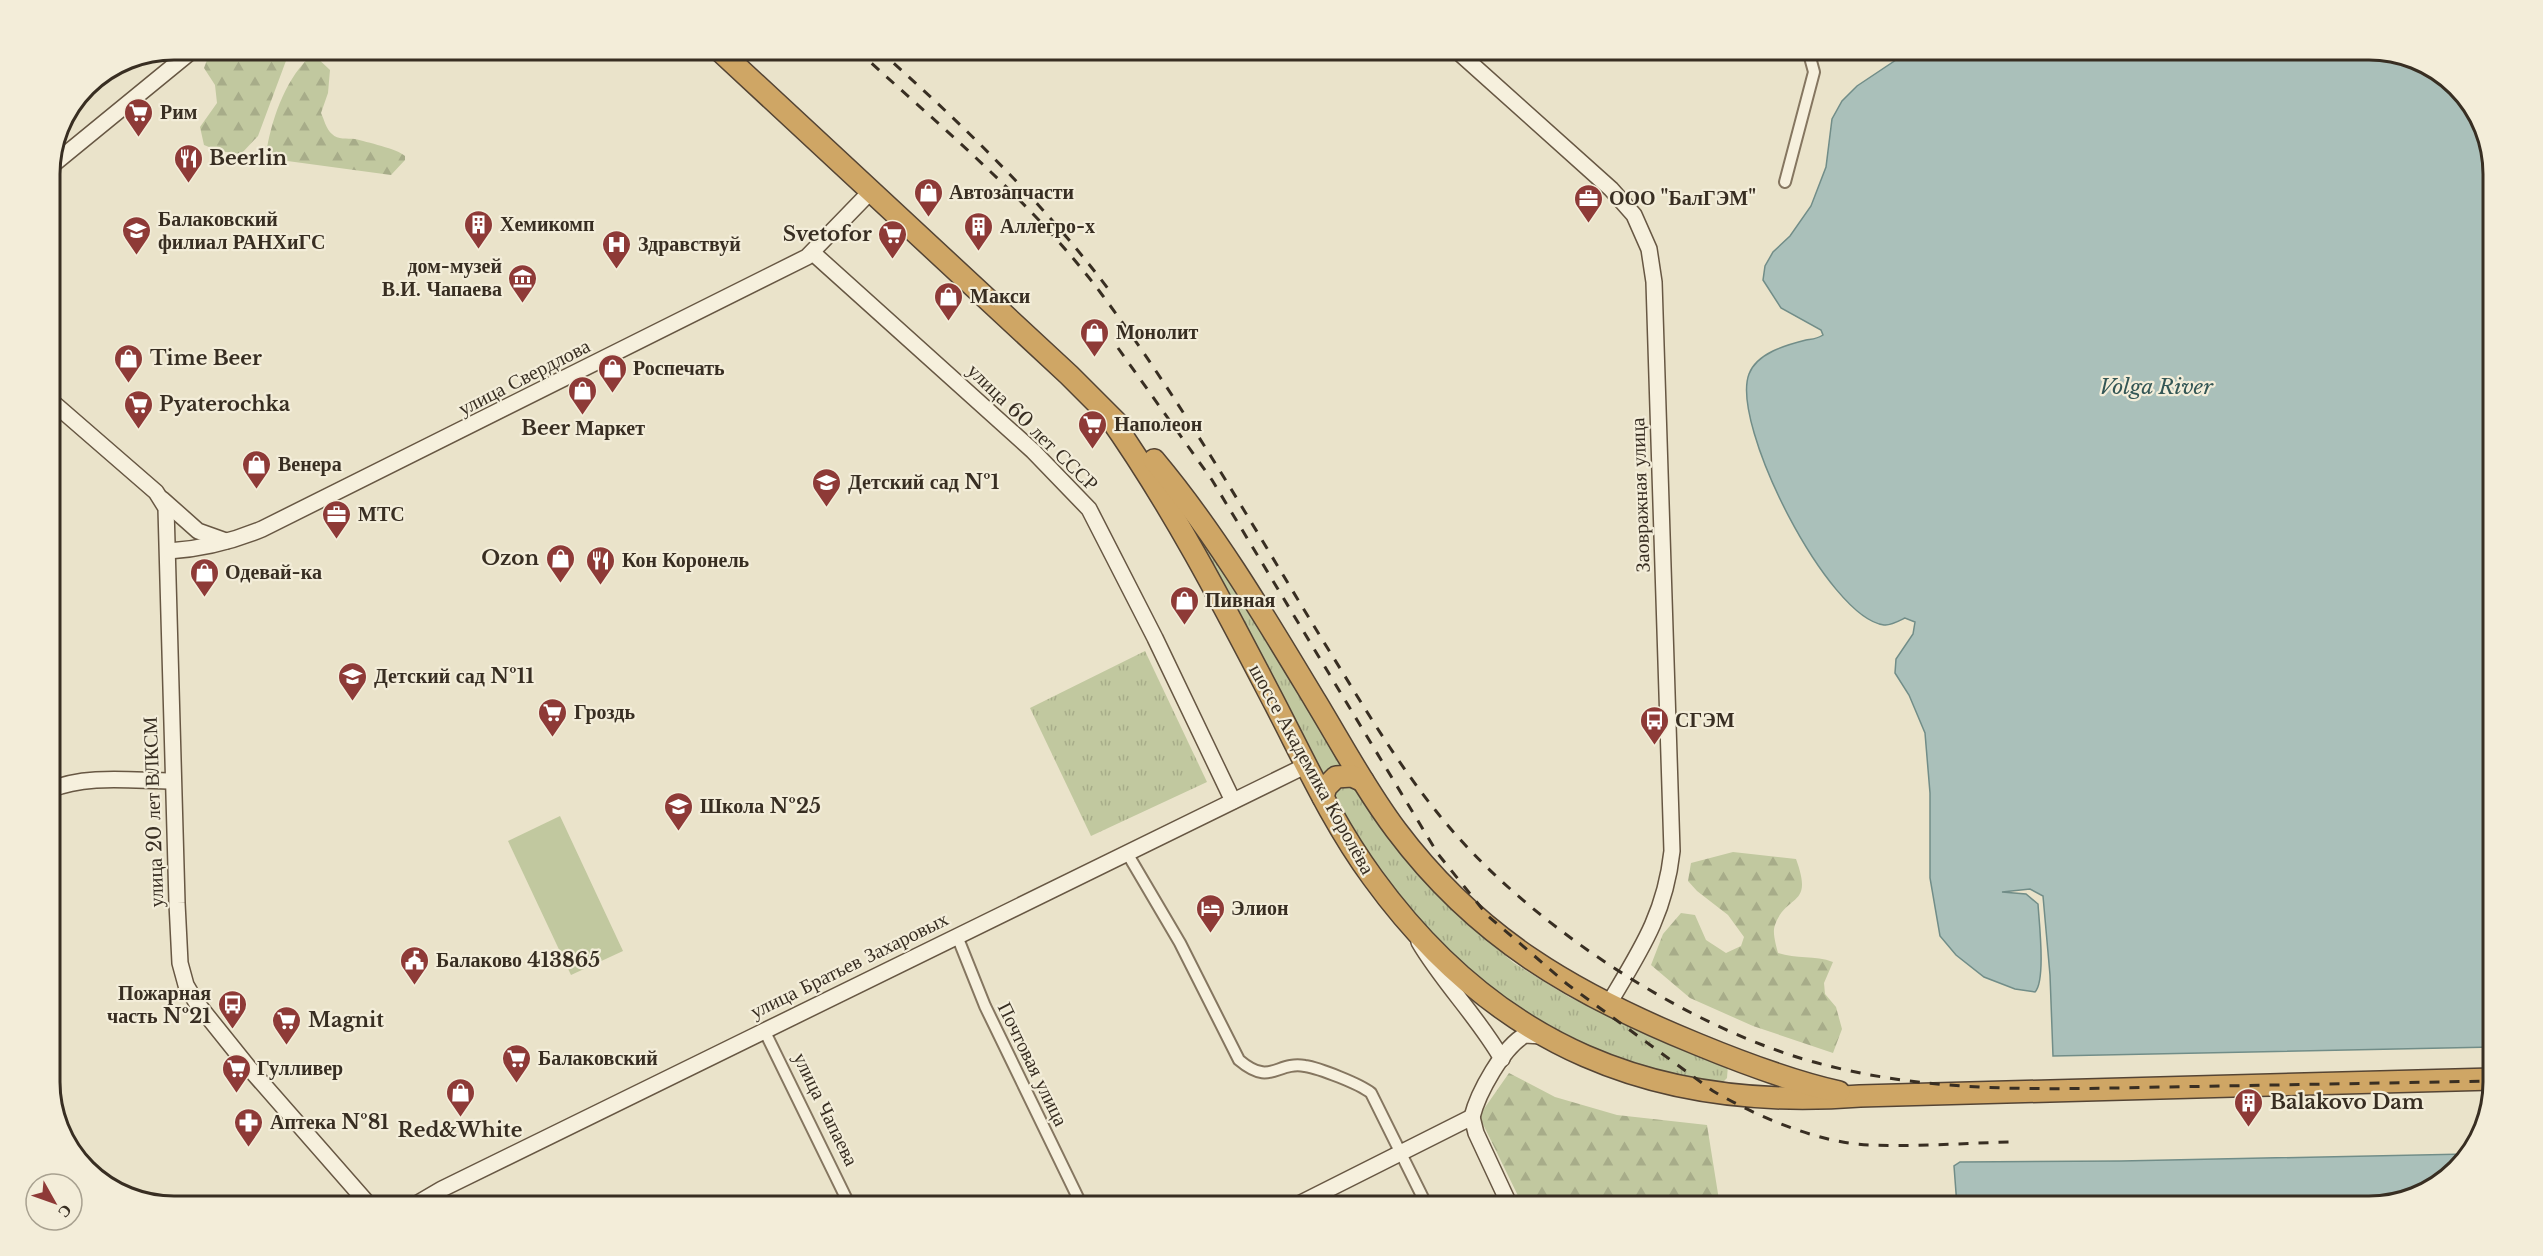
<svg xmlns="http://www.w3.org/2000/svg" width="2543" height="1256" font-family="'Libre Baskerville',serif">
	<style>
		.grass { fill: url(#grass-tufts) }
		.forest { fill: url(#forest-firs) }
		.green { fill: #c1c89f }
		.water { fill: #aac0ba; stroke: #718d88; stroke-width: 1.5 }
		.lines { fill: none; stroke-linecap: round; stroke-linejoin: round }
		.street-casing { stroke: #857660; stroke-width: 14 }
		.secondary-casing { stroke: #675743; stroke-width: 18 }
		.highway-casing { stroke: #544434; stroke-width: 24 }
		.street { stroke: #f6f0dd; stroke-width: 10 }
		.secondary { stroke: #f6f0dd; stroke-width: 15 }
		.highway { stroke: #cfa665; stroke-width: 21 }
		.rail { stroke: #382e22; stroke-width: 3; stroke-dasharray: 10 10; stroke-linecap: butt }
		.labels { text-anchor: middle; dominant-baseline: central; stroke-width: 4.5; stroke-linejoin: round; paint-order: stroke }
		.poi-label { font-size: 20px; font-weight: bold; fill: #382e22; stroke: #f3edd9; text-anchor: start }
		.street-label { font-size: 20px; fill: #382e22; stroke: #f3edd9 }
		.water-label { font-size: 21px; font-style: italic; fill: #335655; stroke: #f3edd9 }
		.rim { fill: none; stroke: #382e22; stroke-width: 3 }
	</style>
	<defs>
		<pattern id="grass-tufts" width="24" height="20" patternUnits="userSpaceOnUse" patternTransform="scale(1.5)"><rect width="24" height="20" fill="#c1c89f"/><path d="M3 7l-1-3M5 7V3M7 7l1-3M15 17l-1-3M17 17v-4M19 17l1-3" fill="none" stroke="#a7ac89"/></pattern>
		<pattern id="forest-firs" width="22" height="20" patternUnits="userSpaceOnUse" patternTransform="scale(1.5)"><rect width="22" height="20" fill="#c1c89f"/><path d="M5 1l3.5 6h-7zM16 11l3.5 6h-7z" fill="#a7ac89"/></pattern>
	</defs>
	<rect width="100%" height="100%" fill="#eae3ca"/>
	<g class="grass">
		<polygon points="1207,538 1354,771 1319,777 1197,542"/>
		<polygon points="1145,651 1207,782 1091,836 1030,708"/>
		<polygon points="1340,781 1355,785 1420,876 1469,925 1514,963 1569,997 1728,1065 1727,1078 1722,1083 1615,1063 1482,988 1397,900 1332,797"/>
	</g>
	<g class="forest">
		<polygon points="220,50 290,50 258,136 241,154 219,151 204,145 200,127 217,103 215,85 204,68 207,60"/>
		<path d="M313,54L330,70L328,93L321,113C324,119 326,129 332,134C338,140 347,138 355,139C366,142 398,149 405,156V160L391,175L280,160L267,148C273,115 287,76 313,54Z"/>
		<path d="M1733,852L1796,859C1814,908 1787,892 1775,925C1772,932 1776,945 1778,953C1796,959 1815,955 1833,962L1824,983L1825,994L1836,1007L1842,1029L1833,1053L1753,1026L1690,998L1651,965L1663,934L1681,913L1695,915L1706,940L1726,953L1741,946L1744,937L1728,915L1697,891L1688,881L1691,863Z"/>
		<polygon points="1509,1073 1555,1097 1617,1115 1707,1125 1719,1200 1741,1196 1741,1206 1523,1206 1479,1116"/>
	</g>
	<polygon class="green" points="560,816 623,951 571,975 508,841"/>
	<g class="water">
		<path d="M1911,50H2369L2424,62L2473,105L2493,166V1047L2053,1056L2050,975L2043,896L2030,889L2002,892L2026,894L2038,904C2039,921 2046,981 2035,992L2015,989L1984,977L1956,955L1940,936L1930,878V793L1925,733L1909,695L1895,673L1896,659L1913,634L1915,622L1905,618C1899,621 1890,626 1884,625C1828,618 1730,424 1749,374C1757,353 1786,345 1806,340C1812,339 1817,339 1823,335L1821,330L1781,308L1763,280L1765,266L1773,252L1790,236L1811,206L1826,167L1832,119L1842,101L1857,86Z"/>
		<polygon points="2466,1154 2438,1186 2370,1206 1957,1206 1954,1166 1960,1162 2121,1161"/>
	</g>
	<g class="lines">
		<defs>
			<g id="street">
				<polyline points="1785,182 1814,72 1808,50"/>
				<path d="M1127,853L1180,943L1239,1060C1271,1087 1276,1061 1305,1066C1319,1068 1360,1084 1371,1093L1427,1206"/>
				<polyline points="957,936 985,1006 1082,1206"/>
				<polyline points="764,1030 850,1206"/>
			</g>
			<g id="secondary">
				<path d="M1456,50L1611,189L1634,215L1649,249L1654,282L1672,851C1665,915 1640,951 1608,1005"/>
				<polyline points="50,167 193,50"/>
				<polyline points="813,253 1033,451 1089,509 1155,638 1233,801"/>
				<polyline points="50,400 156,492 166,508 177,903 180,963 186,985 196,1002 249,1068 370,1206"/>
				<polyline points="162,499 198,531 226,541"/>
				<path d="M169,551C202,549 231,542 262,529L807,257L872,190"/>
				<path d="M50,790C86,774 134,781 173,781"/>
				<path d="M1419,942C1443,983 1478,1017 1502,1059"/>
				<path d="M1472,1117C1478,1093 1503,1047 1525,1035L1542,1036"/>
				<polyline points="1472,1117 1476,1133 1510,1206"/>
				<polyline points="413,1206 442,1189 1307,765"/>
				<polyline points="1295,1206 1472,1117"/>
			</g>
			<g id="highway">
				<polyline points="719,50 1069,375 1117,423"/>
				<path d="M1108,415C1173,507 1224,606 1276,706C1306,764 1334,825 1373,878C1495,1046 1655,1112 1860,1096L2493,1079"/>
				<path d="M1154,460C1216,534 1266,619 1316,702C1342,745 1366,790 1396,830C1477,938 1574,994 1697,1044C1743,1063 1790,1081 1839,1092"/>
				<polyline points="1323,797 1326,787 1336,777 1352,776 1363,781"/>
			</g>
		</defs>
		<use href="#street" class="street-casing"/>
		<use href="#secondary" class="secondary-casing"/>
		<use href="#highway" class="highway-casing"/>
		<use href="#street" class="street"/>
		<use href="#secondary" class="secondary"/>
		<use href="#highway" class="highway"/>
		<g class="rail">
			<path d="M857,50C942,128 1034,203 1103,296C1185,406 1253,527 1325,644C1360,700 1394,759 1436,811C1523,922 1692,1033 1829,1066C1941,1094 2052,1089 2166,1087C2275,1085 2384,1083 2493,1081"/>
			<path d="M879,50C962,124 1042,201 1109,290"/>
			<path d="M1118,348L1212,480L1438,854L1488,916L1567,984L1713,1091C1756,1116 1818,1143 1869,1145C1916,1147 1964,1143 2012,1142"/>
		</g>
	</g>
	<defs>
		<symbol id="supermarket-pin" viewBox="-11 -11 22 30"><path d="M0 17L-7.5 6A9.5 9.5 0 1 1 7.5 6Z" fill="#8e3a37" stroke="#f3edd9"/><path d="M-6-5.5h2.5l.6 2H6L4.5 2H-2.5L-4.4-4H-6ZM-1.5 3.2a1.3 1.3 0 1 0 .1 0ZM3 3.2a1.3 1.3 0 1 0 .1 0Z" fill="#fff"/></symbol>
		<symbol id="restaurant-pin" viewBox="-11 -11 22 30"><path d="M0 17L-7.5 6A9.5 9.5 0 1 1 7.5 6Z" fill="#8e3a37" stroke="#f3edd9"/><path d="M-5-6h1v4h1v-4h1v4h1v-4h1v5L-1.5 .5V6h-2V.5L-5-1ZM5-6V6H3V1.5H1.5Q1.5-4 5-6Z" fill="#fff"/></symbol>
		<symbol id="shop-pin" viewBox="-11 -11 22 30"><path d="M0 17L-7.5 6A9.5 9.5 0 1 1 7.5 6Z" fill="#8e3a37" stroke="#f3edd9"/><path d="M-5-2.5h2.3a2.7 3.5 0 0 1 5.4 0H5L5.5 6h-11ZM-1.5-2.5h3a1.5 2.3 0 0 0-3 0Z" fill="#fff"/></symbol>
		<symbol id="office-pin" viewBox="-11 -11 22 30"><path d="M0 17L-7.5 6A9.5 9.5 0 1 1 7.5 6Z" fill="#8e3a37" stroke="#f3edd9"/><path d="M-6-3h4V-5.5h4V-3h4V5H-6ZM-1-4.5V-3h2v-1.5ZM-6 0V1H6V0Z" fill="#fff"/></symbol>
		<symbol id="building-pin" viewBox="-11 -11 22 30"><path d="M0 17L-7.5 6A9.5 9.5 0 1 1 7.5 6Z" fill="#8e3a37" stroke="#f3edd9"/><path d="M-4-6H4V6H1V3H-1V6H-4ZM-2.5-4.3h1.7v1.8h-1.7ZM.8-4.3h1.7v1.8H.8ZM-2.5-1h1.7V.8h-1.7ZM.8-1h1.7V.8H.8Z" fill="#fff"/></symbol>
		<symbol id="university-pin" viewBox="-11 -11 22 30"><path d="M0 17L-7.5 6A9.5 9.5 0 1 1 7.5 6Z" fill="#8e3a37" stroke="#f3edd9"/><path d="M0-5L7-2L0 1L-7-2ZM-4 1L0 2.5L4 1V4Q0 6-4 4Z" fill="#fff"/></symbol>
		<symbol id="hospital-pin" viewBox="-11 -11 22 30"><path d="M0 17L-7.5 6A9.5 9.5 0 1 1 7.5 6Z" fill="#8e3a37" stroke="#f3edd9"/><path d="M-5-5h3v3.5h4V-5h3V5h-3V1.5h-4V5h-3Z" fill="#fff"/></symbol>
		<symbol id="museum-pin" viewBox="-11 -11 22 30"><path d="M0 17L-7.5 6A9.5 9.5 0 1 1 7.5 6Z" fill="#8e3a37" stroke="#f3edd9"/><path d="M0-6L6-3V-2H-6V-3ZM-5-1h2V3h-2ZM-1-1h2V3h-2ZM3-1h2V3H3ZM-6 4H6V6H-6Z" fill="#fff"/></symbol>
		<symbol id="school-pin" viewBox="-11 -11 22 30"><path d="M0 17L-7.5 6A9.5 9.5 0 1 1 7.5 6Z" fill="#8e3a37" stroke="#f3edd9"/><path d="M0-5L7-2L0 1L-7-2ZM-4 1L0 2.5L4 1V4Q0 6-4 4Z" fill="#fff"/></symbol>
		<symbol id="bus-pin" viewBox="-11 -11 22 30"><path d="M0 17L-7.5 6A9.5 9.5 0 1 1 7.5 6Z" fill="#8e3a37" stroke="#f3edd9"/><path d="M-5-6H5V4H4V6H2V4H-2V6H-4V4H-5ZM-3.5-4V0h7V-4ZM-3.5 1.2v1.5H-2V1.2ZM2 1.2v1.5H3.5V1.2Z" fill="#fff"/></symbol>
		<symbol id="hotel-pin" viewBox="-11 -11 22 30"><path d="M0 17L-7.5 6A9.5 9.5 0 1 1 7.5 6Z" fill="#8e3a37" stroke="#f3edd9"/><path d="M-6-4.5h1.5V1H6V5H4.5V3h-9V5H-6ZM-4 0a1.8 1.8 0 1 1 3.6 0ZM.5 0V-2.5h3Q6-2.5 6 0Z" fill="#fff"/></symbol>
		<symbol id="civic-pin" viewBox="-11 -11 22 30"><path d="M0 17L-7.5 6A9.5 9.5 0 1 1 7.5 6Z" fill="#8e3a37" stroke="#f3edd9"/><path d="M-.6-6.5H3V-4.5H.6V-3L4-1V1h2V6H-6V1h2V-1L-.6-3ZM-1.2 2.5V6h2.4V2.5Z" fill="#fff"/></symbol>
		<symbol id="pharmacy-pin" viewBox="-11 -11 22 30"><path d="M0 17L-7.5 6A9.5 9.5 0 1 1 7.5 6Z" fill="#8e3a37" stroke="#f3edd9"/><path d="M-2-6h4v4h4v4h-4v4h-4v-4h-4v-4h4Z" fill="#fff"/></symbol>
	</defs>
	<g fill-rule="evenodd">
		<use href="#supermarket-pin" x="122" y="96" width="33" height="45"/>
		<use href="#restaurant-pin" x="172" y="142" width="33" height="45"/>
		<use href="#shop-pin" x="912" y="176" width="33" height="45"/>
		<use href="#office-pin" x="1572" y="182" width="33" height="45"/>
		<use href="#building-pin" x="462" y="208" width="33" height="45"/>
		<use href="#building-pin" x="962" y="210" width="33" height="45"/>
		<use href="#university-pin" x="120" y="214" width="33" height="45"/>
		<use href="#supermarket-pin" x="876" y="218" width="33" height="45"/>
		<use href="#hospital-pin" x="600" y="228" width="33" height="45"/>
		<use href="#museum-pin" x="506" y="262" width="33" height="45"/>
		<use href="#shop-pin" x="932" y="280" width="33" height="45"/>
		<use href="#shop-pin" x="1078" y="316" width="33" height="45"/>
		<use href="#shop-pin" x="112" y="342" width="33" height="45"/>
		<use href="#shop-pin" x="596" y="352" width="33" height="45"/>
		<use href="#shop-pin" x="566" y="374" width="33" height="45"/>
		<use href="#supermarket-pin" x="122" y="388" width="33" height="45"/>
		<use href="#supermarket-pin" x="1076" y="408" width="33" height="45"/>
		<use href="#shop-pin" x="240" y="448" width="33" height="45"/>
		<use href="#school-pin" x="810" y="466" width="33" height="45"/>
		<use href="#office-pin" x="320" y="498" width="33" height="45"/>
		<use href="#shop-pin" x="544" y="542" width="33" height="45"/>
		<use href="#restaurant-pin" x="584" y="544" width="33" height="45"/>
		<use href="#shop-pin" x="188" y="556" width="33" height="45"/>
		<use href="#shop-pin" x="1168" y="584" width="33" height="45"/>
		<use href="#school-pin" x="336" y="660" width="33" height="45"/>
		<use href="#supermarket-pin" x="536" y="696" width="33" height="45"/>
		<use href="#bus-pin" x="1638" y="704" width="33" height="45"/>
		<use href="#school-pin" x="662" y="790" width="33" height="45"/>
		<use href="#hotel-pin" x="1194" y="892" width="33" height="45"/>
		<use href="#civic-pin" x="398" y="944" width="33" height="45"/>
		<use href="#bus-pin" x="216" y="988" width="33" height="45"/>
		<use href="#supermarket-pin" x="270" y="1004" width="33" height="45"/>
		<use href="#supermarket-pin" x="500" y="1042" width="33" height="45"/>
		<use href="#supermarket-pin" x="220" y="1052" width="33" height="45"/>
		<use href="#shop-pin" x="444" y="1076" width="33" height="45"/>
		<use href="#building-pin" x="2232" y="1086" width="33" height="45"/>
		<use href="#pharmacy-pin" x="232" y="1106" width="33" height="45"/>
	</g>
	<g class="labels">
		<g class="poi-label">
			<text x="160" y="112">Рим</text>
			<text x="209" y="158">Beerlin</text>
			<text x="949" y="192">Автозапчасти</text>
			<text x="1609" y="198">ООО "БалГЭМ"</text>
			<text x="158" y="219">Балаковский<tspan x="158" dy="23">филиал РАНХиГС</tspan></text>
			<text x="500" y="224">Хемикомп</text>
			<text x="1000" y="226">Аллегро-х</text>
			<text x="872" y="234" text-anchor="end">Svetofor</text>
			<text x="638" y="244">Здравствуй</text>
			<text x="502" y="266" text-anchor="end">дом-музей<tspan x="502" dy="23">В.И. Чапаева</tspan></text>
			<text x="970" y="296">Макси</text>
			<text x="1116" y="332">Монолит</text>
			<text x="150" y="358">Time Beer</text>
			<text x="633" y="368">Роспечать</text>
			<text x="159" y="404">Pyaterochka</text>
			<text x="1114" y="424">Наполеон</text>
			<text x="583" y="428" text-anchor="middle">Beer Маркет</text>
			<text x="278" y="464">Венера</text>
			<text x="848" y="482">Детский сад №1</text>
			<text x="358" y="514">МТС</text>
			<text x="539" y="558" text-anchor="end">Ozon</text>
			<text x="622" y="560">Кон Коронель</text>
			<text x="225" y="572">Одевай-ка</text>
			<text x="1205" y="600">Пивная</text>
			<text x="374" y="676">Детский сад №11</text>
			<text x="574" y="712">Гроздь</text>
			<text x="1675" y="720">СГЭМ</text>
			<text x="700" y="806">Школа №25</text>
			<text x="1231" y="908">Элион</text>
			<text x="436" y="960">Балаково 413865</text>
			<text x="211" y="993" text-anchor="end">Пожарная<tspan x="211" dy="23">часть №21</tspan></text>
			<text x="308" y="1020">Magnit</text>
			<text x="538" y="1058">Балаковский</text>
			<text x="257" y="1068">Гулливер</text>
			<text x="2270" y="1102">Balakovo Dam</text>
			<text x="270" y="1122">Аптека №81</text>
			<text x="460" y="1130" text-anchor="middle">Red&amp;White</text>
		</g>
		<g class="street-label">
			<text transform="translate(524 377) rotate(-27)">улица Свердлова</text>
			<text transform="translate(1033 427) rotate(44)">улица 60 лет СССР</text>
			<text transform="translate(1640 495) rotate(-92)">Заовражная улица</text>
			<text transform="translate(1312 769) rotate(61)">шоссе Академика Королёва</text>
			<text transform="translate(153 812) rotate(-92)">улица 20 лет ВЛКСМ</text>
			<text transform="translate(849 965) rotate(-26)">улица Братьев Захаровых</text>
			<text transform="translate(1033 1064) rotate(64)">Почтовая улица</text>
			<text transform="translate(826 1109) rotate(64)">улица Чапаева</text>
		</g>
		<g class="water-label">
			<text x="2156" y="387">Volga River</text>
		</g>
	</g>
	<path d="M0 0H2543V1256H0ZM174 60H2369A114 114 0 0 1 2483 174V1082A114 114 0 0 1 2369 1196H174A114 114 0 0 1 60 1082V174A114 114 0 0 1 174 60Z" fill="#f3edd9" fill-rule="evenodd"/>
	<path class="rim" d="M174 60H2369A114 114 0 0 1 2483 174V1082A114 114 0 0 1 2369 1196H174A114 114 0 0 1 60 1082V174A114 114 0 0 1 174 60Z"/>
	<g transform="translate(54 1202) rotate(130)"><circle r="28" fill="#f3edd9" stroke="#a8a190" stroke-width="1.5"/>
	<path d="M0-4.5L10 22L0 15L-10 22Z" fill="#8e3a37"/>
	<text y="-9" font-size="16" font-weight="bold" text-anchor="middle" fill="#382e22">С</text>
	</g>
</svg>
